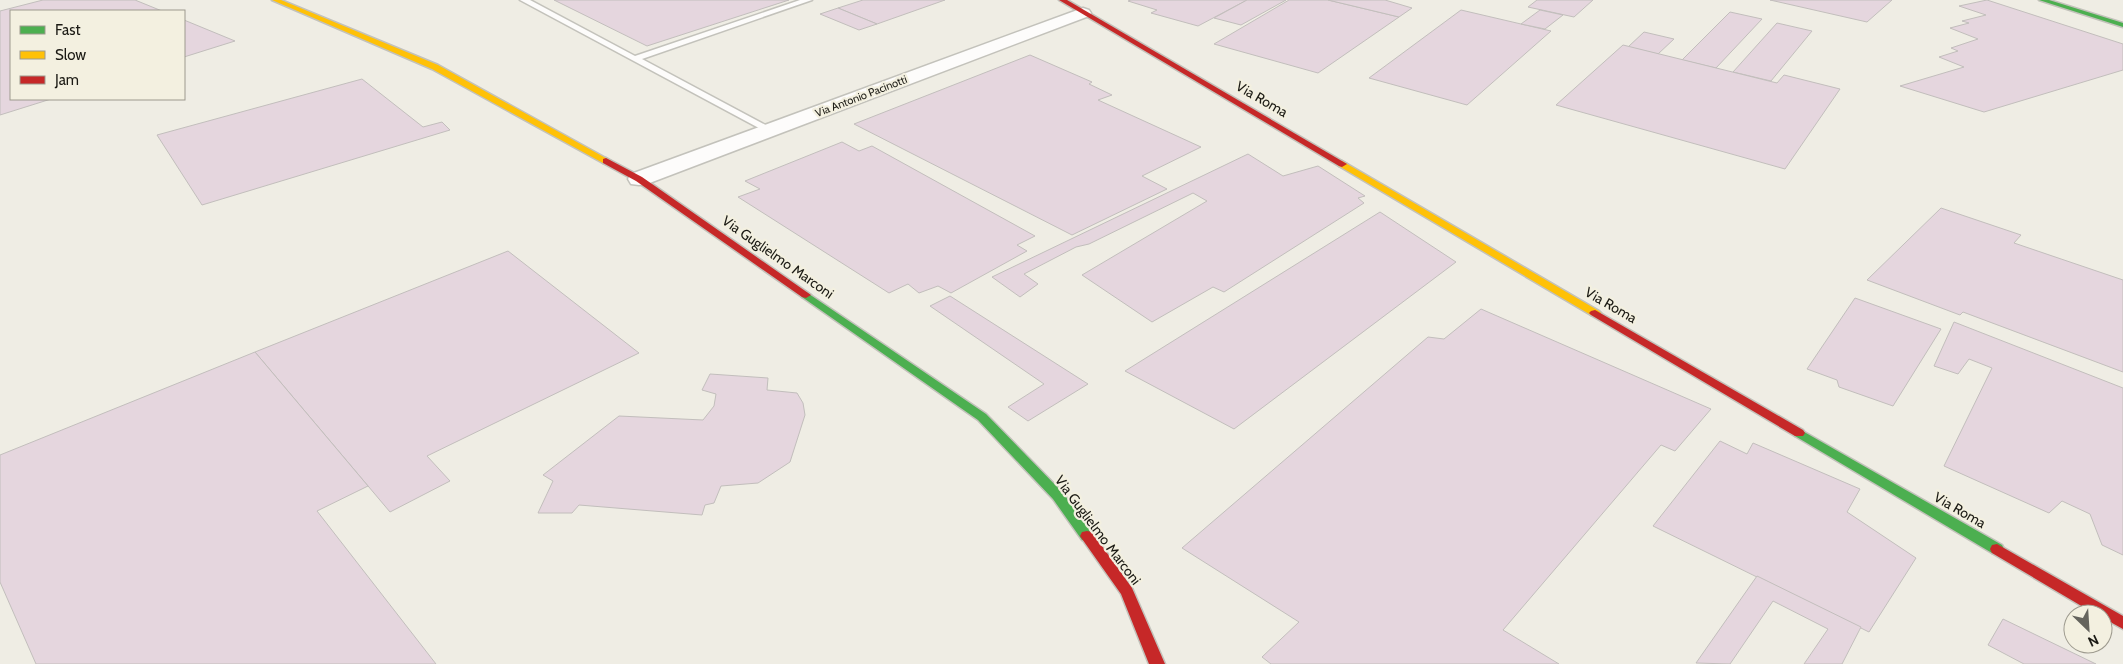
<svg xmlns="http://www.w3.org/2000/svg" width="2123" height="664" font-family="Cabin,sans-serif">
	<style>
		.building { fill: #e5d6de; stroke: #c2bebc }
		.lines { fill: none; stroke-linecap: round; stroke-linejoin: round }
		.lane-casing { stroke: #c3c2bb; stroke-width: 3 }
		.street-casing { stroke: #c3c2bb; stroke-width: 3 }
		.fast-casing { stroke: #c3c2bb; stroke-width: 3 }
		.slow-casing { stroke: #c3c2bb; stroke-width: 3 }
		.jam-casing { stroke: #c3c2bb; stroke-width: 3 }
		.lane { fill: #fdfcfb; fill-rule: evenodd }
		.street { fill: #fdfcfb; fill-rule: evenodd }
		.fast { fill: #4caf50; fill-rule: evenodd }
		.slow { fill: #ffc107; fill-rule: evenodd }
		.jam { fill: #c62828; fill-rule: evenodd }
		.labels { text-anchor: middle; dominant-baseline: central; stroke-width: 4.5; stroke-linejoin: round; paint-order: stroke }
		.far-street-label { font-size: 11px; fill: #1b1a14; stroke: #f3f0e0 }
		.street-label { font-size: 14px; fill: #1b1a14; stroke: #f3f0e0 }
	</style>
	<rect width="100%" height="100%" fill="#efede4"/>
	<g class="building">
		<polygon points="43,0 135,0 162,11 11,11 11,99 51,99 0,115 0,11"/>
		<polygon points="554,0 789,0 647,46"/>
		<polygon points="863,0 945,0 877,24 838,8"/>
		<polygon points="1131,0 1247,0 1198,26 1151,13 1157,10 1128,1"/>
		<polygon points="1247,0 1286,0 1241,25 1214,18"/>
		<polygon points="1289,0 1328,0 1399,17 1318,73 1214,44"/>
		<polygon points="1328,0 1385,0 1412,8 1399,17"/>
		<polygon points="1537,0 1593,0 1574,17 1528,7"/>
		<polygon points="1770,0 1892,0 1867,22"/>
		<polygon points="1987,0 2123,44 2123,70 1984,112 1900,86 1964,67 1939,57 1958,51 1951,48 1978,39 1950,28 1969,23 1962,21 1986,15 1959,6"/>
		<polygon points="838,8 877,24 859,30 820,14"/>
		<polygon points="1461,10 1551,31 1467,105 1369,78"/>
		<polygon points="1540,10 1563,15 1545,29 1521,24"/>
		<polygon points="1730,12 1762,19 1716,68 1682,60"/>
		<polygon points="184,20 235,41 184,57"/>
		<polygon points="1777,23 1812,31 1771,81 1733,72"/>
		<polygon points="1644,32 1674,39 1658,54 1628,47"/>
		<polygon points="1623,45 1777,83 1784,75 1840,89 1785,169 1556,105"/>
		<polygon points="1030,55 1092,82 1089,84 1112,95 1098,100 1201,147 1142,176 1167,189 1072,235 854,124"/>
		<polygon points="362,79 423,127 442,122 450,130 202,205 157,135"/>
		<polygon points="842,142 859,151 872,146 1035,236 1017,245 1027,251 951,293 938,286 919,293 908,284 889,293 738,197 760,189 745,181"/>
		<polygon points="1248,154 1283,176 1318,166 1365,196 1358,198 1364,203 1224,292 1213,287 1152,322 1082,275 1207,201 1193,193 1089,244 1076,247 1024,274 1038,284 1020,297 992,277"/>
		<polygon points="1941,208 2021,235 2014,243 2123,280 2123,372 1963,312 1960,315 1867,280"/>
		<polygon points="1380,212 1456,262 1234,429 1125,371"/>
		<polygon points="508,251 639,353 427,456 450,481 390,512 255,352"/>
		<polygon points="950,296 1088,384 1028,421 1008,407 1044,384 930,306"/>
		<polygon points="1855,298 1941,329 1893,406 1839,387 1837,380 1807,369"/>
		<polygon points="1481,309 1711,409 1675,451 1661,445 1503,630 1559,664 1271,664 1262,657 1299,622 1182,548 1428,337 1444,339"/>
		<polygon points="1954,322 2123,388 2123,555 2102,545 2090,514 2062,501 2049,513 1944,466 1992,368 1969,359 1958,374 1934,366"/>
		<polygon points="255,352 368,486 317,511 436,664 36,664 0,582 0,455"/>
		<polygon points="710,374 768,378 767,390 797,393 803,403 805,415 790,462 758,483 721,486 714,503 705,505 702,515 579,505 572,513 538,513 553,481 543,475 619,416 703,420 714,406 716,394 702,390"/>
		<polygon points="1720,441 1747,454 1753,443 1860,489 1847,512 1916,558 1869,632 1653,526"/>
		<polygon points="1757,576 1861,627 1842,664 1804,664 1828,629 1773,601 1730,664 1696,663"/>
		<polygon points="2003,619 2096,664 2024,664 1988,645"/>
	</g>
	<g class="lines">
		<defs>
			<polygon id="lane" points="520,0 530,0 635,56 800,0 812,0 642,59 773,129 773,133 770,134"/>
			<polygon id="street" points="1083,8 1089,10 1091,13 1089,16 647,184 639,185 631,184 628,179 631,174"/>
			<g id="fast">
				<polygon points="2039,0 2049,0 2123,23 2123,27"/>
				<polygon points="806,292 986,414 1063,493 1092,532 1094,536 1092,540 1087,541 1082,540 1053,499 978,420 802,297 801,295"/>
				<polygon points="1799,429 2002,545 2004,549 2002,553 1997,554 1992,553 1795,436 1793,433 1795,430"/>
			</g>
			<g id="slow">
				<polygon points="272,0 281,0 438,65 611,161 609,163 603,163 432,69"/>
				<polygon points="1342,161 1599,311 1601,313 1599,315 1591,315 1339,166 1337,164"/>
			</g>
			<g id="jam">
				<polygon points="1059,0 1067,0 1347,164 1342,167 1339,166"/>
				<polygon points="606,158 642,177 811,295 806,298 802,297 636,181 603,163 603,159"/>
				<polygon points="1595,310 1803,430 1805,433 1803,436 1795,436 1591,315 1589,313 1591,311"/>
				<polygon points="1087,531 1092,532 1132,588 1165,664 1149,664 1121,594 1080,536 1082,532"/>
				<polygon points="1997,544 2123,616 2123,629 2103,618 2103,614 2095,614 1992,553 1990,549 1992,545"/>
			</g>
		</defs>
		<use href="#lane" class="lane-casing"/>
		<use href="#street" class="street-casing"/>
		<use href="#fast" class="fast-casing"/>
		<use href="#slow" class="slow-casing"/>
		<use href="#jam" class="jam-casing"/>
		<use href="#lane" class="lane"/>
		<use href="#street" class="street"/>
		<use href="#fast" class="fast"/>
		<use href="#slow" class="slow"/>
		<use href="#jam" class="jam"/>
	</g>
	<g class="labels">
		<g class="far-street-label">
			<text transform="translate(861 96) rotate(-21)">Via Antonio Pacinotti</text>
		</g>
		<g class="street-label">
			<text transform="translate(1262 99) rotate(30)">Via Roma</text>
			<text transform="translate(778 257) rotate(35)">Via Guglielmo Marconi</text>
			<text transform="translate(1611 305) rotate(30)">Via Roma</text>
			<text transform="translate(1960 510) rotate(30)">Via Roma</text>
			<text transform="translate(1098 530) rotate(53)">Via Guglielmo Marconi</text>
		</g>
	</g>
	<rect x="10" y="10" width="175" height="90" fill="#f3f0e0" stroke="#9d9a8e"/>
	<rect x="20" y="26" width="25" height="8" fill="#4caf50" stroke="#9d9a8e"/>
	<text x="55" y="35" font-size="15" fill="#1b1a14">Fast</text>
	<rect x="20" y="51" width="25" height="8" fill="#ffc107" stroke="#9d9a8e"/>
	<text x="55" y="60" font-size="15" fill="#1b1a14">Slow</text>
	<rect x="20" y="76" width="25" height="8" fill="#c62828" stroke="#9d9a8e"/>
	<text x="55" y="85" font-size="15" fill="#1b1a14">Jam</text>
	<g transform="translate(2088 629) rotate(155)"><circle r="24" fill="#f3f0e0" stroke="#9d9a8e"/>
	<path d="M0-4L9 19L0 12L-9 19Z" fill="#65645d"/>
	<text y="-8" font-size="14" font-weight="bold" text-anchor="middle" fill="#1b1a14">N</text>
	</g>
</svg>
